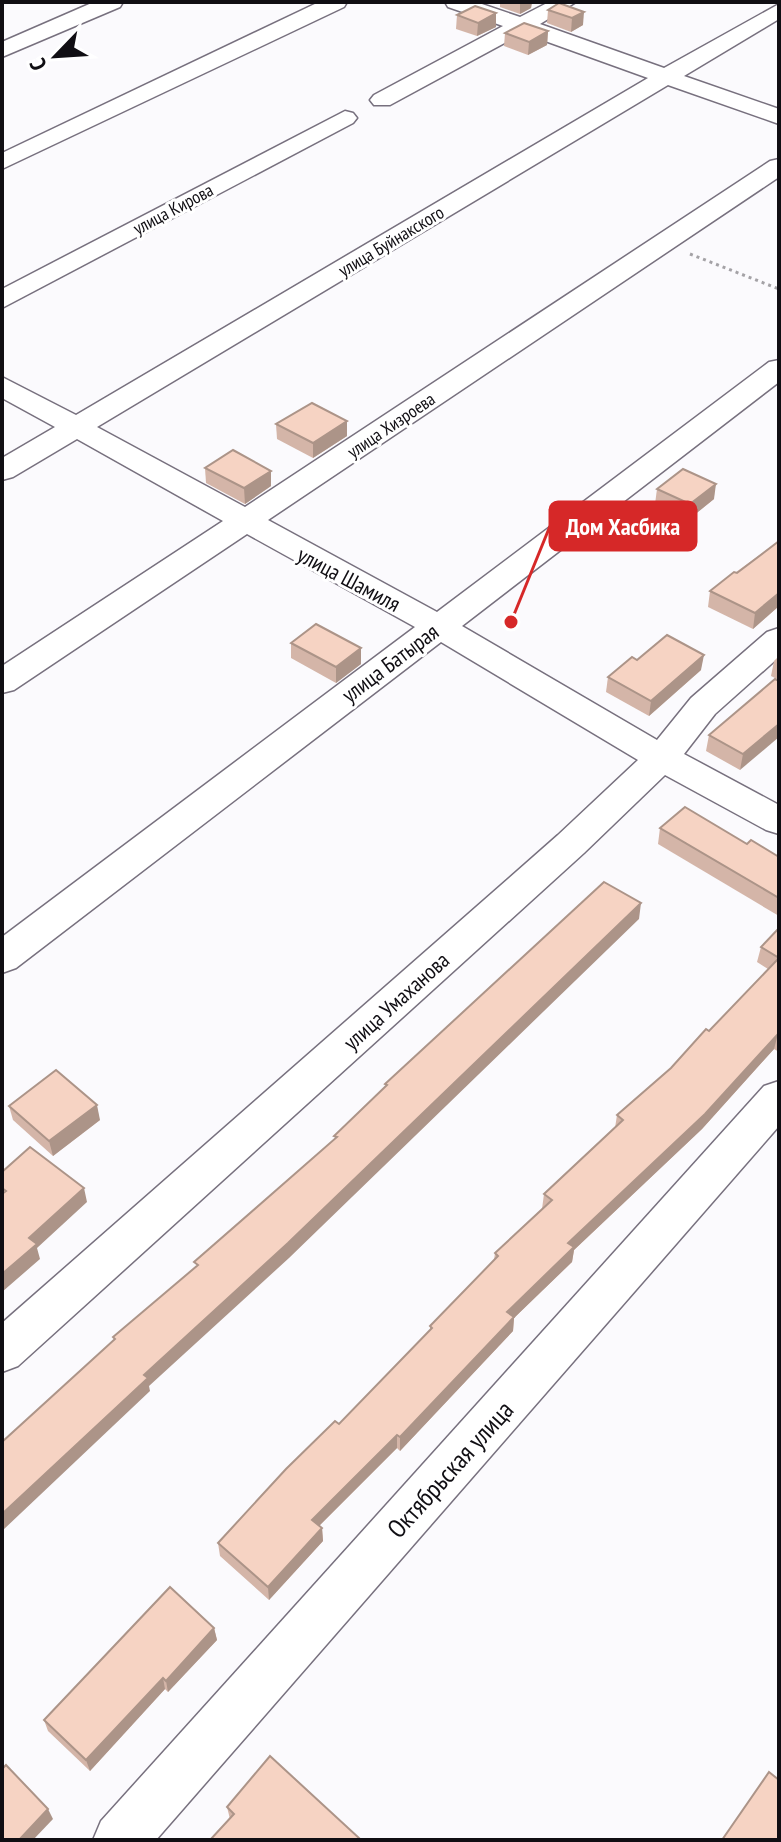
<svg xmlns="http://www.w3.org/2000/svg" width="781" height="1842" font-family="'PT Sans Narrow',sans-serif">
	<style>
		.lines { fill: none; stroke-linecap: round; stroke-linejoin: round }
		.minor-casing { stroke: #77707e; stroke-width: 3 }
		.path { stroke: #a4a2a6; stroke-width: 3; stroke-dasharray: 3 4; stroke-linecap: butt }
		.minor { fill: #fff; fill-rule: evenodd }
		.wall { fill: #d4b5a8 }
		.shaded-wall { fill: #ac9488 }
		.building { fill: #f6d3c3; stroke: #ac9488; stroke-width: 2 }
		.labels { text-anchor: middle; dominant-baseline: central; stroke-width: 6; stroke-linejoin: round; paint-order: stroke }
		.far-street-label { font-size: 18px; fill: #100e13; stroke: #fff }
		.street-label { font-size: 22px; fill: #100e13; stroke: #fff }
		.near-street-label { font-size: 26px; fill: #100e13; stroke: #fff }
		.leader { fill: none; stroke: #d62828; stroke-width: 3 }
		.callout-dot { fill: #d62828; stroke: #fff; stroke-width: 3 }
		.callout { fill: #d62828; stroke: #d62828; stroke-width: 3 }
		.callout-label { font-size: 24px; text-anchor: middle; font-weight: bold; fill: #fff }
	</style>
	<rect width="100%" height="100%" fill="#fbfafd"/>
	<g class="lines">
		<defs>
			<g id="minor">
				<polygon points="94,2 123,2 120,7 2,57 2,42"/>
				<polygon points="319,2 347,2 344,7 2,169 2,153"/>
				<polygon points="445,2 476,2 520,17 549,2 576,2 540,24 664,68 779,4 779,19 684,76 779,109 779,124 668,85 97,427 245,507 770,161 779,159 779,177 268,520 437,612 769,362 779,360 779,382 462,626 657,740 691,698 767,632 779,628 779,657 715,714 684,754 779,805 779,834 766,830 665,775 584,853 18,1366 2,1372 2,1323 558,835 638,760 441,642 16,968 2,973 2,937 415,627 247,534 14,690 2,693 2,666 223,521 77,439 13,477 2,480 2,458 55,427 2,398 2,377 76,415 648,78 523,33 390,105 374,105 370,100 374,95 503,26 448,7"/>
				<polygon points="345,111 353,113 357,118 353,123 2,308 2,289"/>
				<polygon points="779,1081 779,1126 156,1840 93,1840 101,1821 764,1086"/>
			</g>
		</defs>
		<use href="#minor" class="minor-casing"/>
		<polyline class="path" points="690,254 779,289"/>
		<use href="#minor" class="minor"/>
	</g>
	<g class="wall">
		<polygon points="500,2 532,2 531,8 520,14 500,7"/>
		<polygon points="559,3 583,25 571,32 547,23 548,10"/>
		<polygon points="496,13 496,27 477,36 456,29 457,15"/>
		<polygon points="548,31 547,45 528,55 504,46 505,33"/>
		<polygon points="347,421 347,436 313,458 277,439 276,424"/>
		<polygon points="205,468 271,471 271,486 245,504 206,483"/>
		<polygon points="657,489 714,499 688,520 655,504"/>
		<polygon points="779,541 779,606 753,629 708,607 710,591"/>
		<polygon points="291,643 361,664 336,683 291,658"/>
		<polygon points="779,656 779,680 771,676 774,661"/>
		<polygon points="701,670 649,716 606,692 608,677"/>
		<polygon points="775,679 740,770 706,751 709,735"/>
		<polygon points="660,828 747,844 779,857 779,916 658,844"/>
		<polygon points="779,928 779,1052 774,1049 702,1129 574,1250 572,1262 514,1318 513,1331 400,1451 397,1448 319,1526 322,1528 323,1541 269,1600 220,1556 218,1543 339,1424 430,1330 430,1326 494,1260 495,1253 542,1209 544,1194 615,1128 617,1115 671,1068 709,1031 768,969 757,962 761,947"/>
		<polygon points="9,1106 100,1120 53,1156 13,1120"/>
		<polygon points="214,1628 217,1640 168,1692 165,1689 90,1771 48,1731 44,1720"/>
		<polygon points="227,1807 359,1838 359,1840 210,1840 230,1819"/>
	</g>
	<g class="shaded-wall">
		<polygon points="520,2 532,2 531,8 520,14"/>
		<polygon points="584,12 583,25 571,32 572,18"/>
		<polygon points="496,13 496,27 477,36 478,23"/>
		<polygon points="548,31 547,45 528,55 529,42"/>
		<polygon points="347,421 347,436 313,458 313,443"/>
		<polygon points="271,471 271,486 245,504 244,488"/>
		<polygon points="716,484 714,499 688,520 690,504"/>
		<polygon points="779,593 779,606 753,629 755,613"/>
		<polygon points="361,648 361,664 336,683 336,667"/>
		<polygon points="704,655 701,670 649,716 651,701"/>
		<polygon points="779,724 779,737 740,770 743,754"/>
		<polygon points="641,903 639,919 289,1258 149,1386 150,1391 2,1531 2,1514 144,1375"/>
		<polygon points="778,1034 774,1049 702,1129 574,1250 572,1262 514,1318 513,1331 400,1451 400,1437 568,1243"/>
		<polygon points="97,1105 100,1120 53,1156 49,1141"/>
		<polygon points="84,1188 87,1202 37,1248 40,1259 2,1292 2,1274 29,1238"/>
		<polygon points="397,1435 397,1448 313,1532 312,1520"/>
		<polygon points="322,1528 323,1541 269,1600 268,1587"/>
		<polygon points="214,1628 217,1640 168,1692 166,1681"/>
		<polygon points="163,1678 165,1689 90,1771 86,1760"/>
		<polygon points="48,1809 53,1819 33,1840 19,1840"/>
	</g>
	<g class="building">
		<polygon points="559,3 584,12 572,18 548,10"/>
		<polygon points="475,6 496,13 478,23 457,15"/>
		<polygon points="524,23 548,31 529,42 505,33"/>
		<polygon points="312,403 347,421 313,443 276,424"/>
		<polygon points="233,450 271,471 244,488 205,468"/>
		<polygon points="683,469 716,484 690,504 657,489"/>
		<polygon points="779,541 779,593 755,613 710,591 734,572 737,573"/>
		<polygon points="316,624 361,648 336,667 291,643"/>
		<polygon points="667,635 704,655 651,701 608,677 632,657 637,660"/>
		<polygon points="775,679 779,681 779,724 743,754 709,735"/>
		<polygon points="685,807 747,844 751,840 779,857 779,898 660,828"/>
		<polygon points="604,882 641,903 288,1243 144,1375 148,1378 2,1514 2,1442 115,1339 113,1337 198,1265 194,1262 337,1137 334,1136 387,1085 385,1084"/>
		<polygon points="779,928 779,1034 778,1034 705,1114 568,1243 574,1247 507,1312 514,1317 400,1437 397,1435 312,1520 322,1528 268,1587 218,1543 286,1469 335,1421 339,1424 432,1328 430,1326 498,1256 495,1253 552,1200 544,1194 623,1120 617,1115 671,1068 706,1029 709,1031 779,958 761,947"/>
		<polygon points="56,1070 97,1105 49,1141 9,1106"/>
		<polygon points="30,1147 84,1188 29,1238 37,1244 2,1274 2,1194 6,1191 2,1188 2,1172"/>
		<polygon points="170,1587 214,1628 166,1681 163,1678 86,1760 44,1720"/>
		<polygon points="270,1756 359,1838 357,1840 210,1840 234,1814 227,1807"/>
		<polygon points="6,1765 48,1809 19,1840 2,1840 2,1769"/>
		<polygon points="769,1772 779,1780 779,1840 722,1840"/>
	</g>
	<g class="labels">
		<g class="far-street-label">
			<text transform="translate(173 209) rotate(-28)">улица Кирова</text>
			<text transform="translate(391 241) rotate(-31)">улица Буйнакского</text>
			<text transform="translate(391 425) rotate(-34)">улица Хизроева</text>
		</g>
		<g class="street-label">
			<text transform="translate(349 579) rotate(28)">улица Шамиля</text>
			<text transform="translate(390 663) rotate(-37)">улица Батырая</text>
			<text transform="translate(396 1001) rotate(-42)">улица Умаханова</text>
		</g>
		<g class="near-street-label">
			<text transform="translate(450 1469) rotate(-48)">Октябрьская улица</text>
		</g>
	</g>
	<path class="leader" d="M511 622L550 526"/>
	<circle class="callout-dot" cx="511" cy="622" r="8"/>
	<rect class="callout" x="550" y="502" width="146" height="48" rx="8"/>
	<g class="callout-label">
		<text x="623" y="535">Дом Хасбика</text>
	</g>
	<rect width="781" height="1842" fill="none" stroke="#100e13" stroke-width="8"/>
	<g transform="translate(56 56) rotate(245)" stroke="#ffffff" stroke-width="6" paint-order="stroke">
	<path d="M0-6L14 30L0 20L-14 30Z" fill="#100e13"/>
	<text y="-12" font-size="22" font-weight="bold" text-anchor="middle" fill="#100e13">С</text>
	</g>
</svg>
